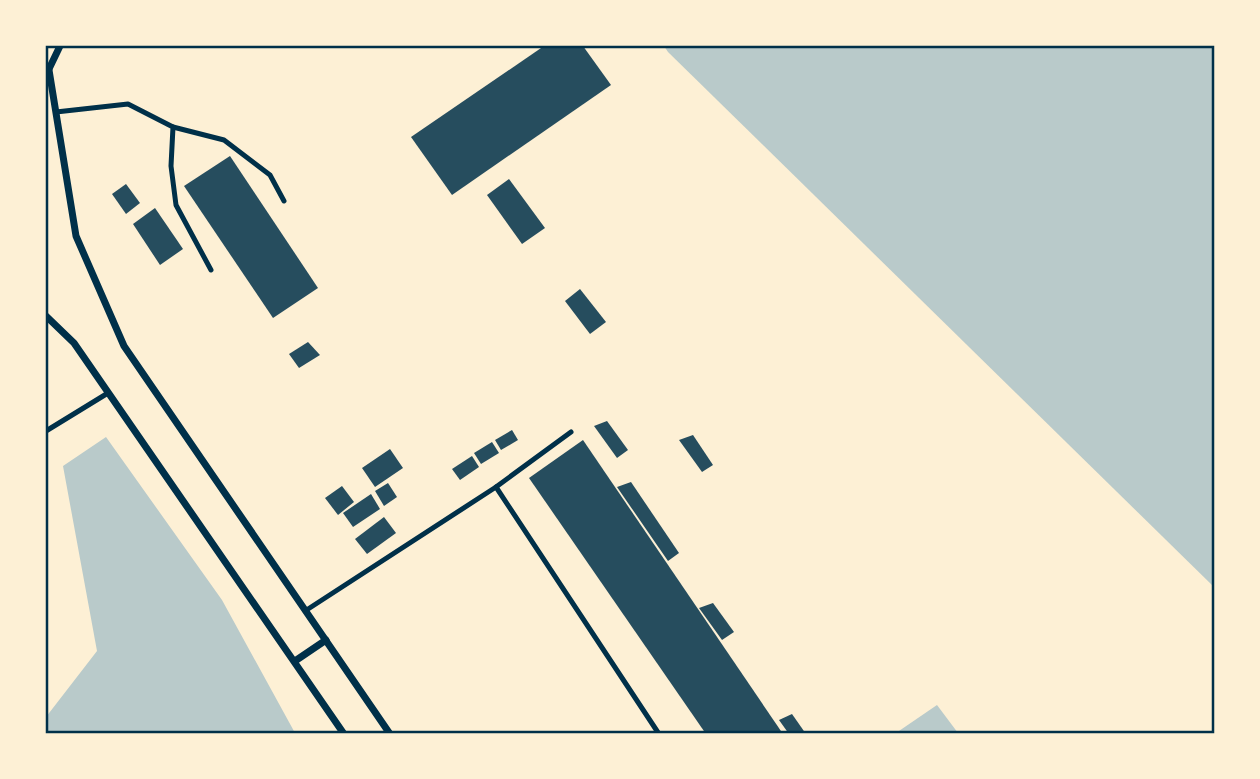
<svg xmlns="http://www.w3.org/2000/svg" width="1260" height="779" font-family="'Noto Sans',sans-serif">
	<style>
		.green { fill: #b9caca }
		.building { fill: #264d5e }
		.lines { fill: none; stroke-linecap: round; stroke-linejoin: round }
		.service { stroke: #003049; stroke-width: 5 }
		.minor { stroke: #003049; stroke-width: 7 }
		.neatline { fill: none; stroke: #003049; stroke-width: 2.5 }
	</style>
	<rect width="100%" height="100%" fill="#fdf0d5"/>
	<g class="green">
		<polygon points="664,46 1214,46 1214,587 668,52"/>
		<polygon points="106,437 222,600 295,733 46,733 46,717 97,651 63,466"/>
		<polygon points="937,705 958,733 896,733"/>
	</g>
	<g class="building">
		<polygon points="544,46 583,46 611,85 452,195 411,137"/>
		<polygon points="230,156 318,288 273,318 184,186"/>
		<polygon points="509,179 545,228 522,244 487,195"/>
		<polygon points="126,184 140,203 126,214 112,194"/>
		<polygon points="155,208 183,249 160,265 133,224"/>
		<polygon points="580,289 606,322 590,334 565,301"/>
		<polygon points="308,342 320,355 299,368 289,354"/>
		<polygon points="607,421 628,450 617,458 594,426"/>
		<polygon points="512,430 518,440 501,450 495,440"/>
		<polygon points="693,435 713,465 702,472 679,440"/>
		<polygon points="583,440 783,734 706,734 529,478"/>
		<polygon points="492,442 499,453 481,464 474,453"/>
		<polygon points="390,449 403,468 375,487 362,468"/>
		<polygon points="472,456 479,467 460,480 452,469"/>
		<polygon points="631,482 679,553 668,561 617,487"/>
		<polygon points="388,483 397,497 384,506 375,491"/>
		<polygon points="342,486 354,502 338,515 325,498"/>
		<polygon points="371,494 380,509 353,527 343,513"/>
		<polygon points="384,517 396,533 367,554 355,539"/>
		<polygon points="713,603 734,632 722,640 699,608"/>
		<polygon points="792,714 806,734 789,734 779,720"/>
	</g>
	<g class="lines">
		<g class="service">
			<polyline points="56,112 128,104 173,127 171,166 176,205 211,270"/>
			<polyline points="173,127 224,140 270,175 284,201"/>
			<polyline points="46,431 108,393"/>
			<polyline points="496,487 571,432"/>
			<polyline points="305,611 496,487 659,734"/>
		</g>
		<g class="minor">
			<polyline points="49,70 76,236 124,346 390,734"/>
			<polyline points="48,71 60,46"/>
			<polyline points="46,316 74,343 344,734"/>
			<polyline points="295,661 326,640"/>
		</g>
	</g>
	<rect width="1260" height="779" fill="none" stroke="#fdf0d5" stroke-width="94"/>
	<rect x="47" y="47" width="1166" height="685" class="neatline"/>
</svg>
